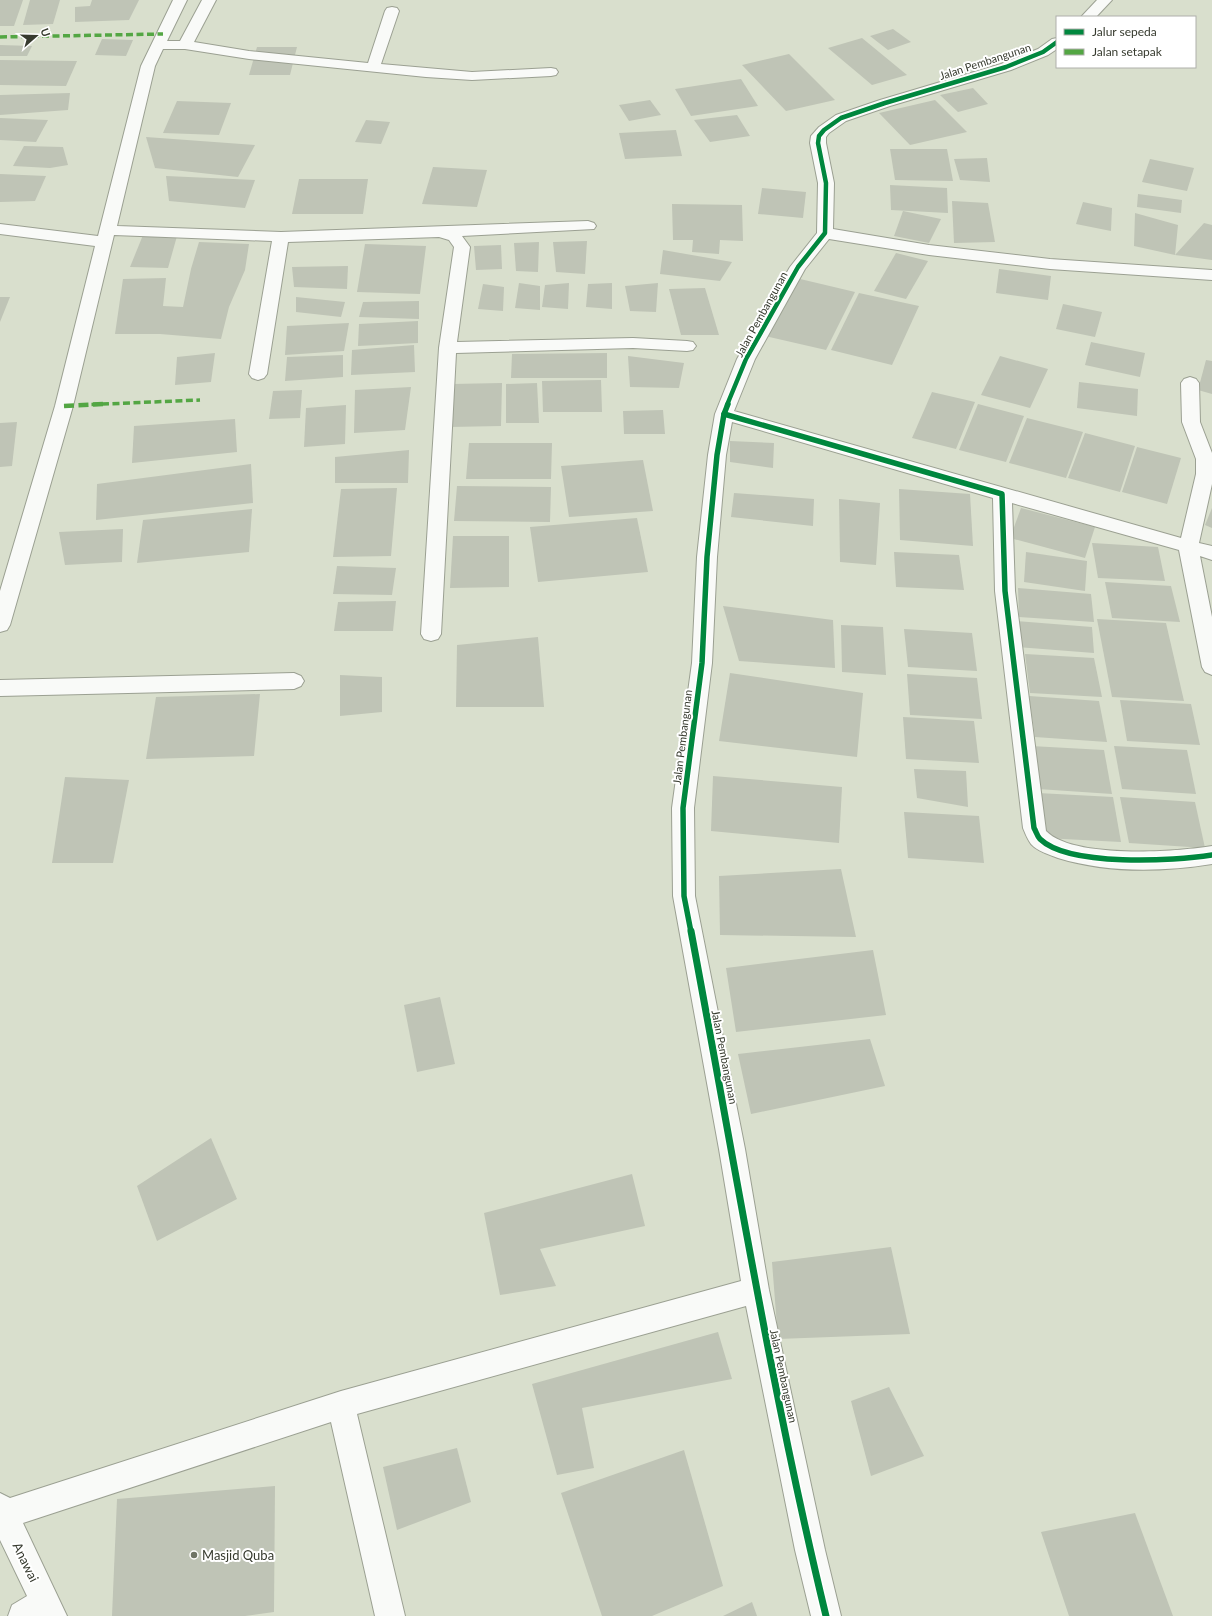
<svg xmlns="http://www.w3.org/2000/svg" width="1212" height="1616" font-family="Lato,sans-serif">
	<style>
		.building { fill: #bfc4b6 }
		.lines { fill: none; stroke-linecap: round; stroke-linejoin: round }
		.street-casing { stroke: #9ba092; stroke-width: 2 }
		.street { fill: #f9faf8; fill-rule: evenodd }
		.quiet-far1 { stroke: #53a643; stroke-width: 3.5; stroke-dasharray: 7 3.5; stroke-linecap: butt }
		.quiet { stroke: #53a643; stroke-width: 4.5; stroke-dasharray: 10 4.5; stroke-linecap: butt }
		.cycleway-far2-casing { stroke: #fff; stroke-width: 6 }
		.cycleway-far1-casing { stroke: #fff; stroke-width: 8 }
		.cycleway-casing { stroke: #fff; stroke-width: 10 }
		.cycleway-far2 { stroke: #00873e; stroke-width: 4.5 }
		.cycleway-far1 { stroke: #00873e; stroke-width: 5.5 }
		.cycleway { stroke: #00873e; stroke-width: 7 }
		.poi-dot { fill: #6f7466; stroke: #fff; stroke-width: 1.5 }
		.labels { text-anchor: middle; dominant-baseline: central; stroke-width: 4; stroke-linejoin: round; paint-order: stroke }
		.street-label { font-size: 11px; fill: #363a2e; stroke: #fff }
		.near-poi-label { font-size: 13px; fill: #363a2e; stroke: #fff; text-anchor: start }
		.near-street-label { font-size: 13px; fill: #363a2e; stroke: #fff }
	</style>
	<rect width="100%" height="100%" fill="#d9dfcd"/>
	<g class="building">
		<polygon points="0,0 23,0 14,26 0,26"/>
		<polygon points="30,0 60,0 53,24 23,25"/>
		<polygon points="92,0 139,0 129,20 75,22 75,7 90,6"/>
		<polygon points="893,29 911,42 888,50 870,36"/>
		<polygon points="862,38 907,75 872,85 828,48"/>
		<polygon points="102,39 133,40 126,56 95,55"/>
		<polygon points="0,45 32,46 27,56 0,56"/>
		<polygon points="257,47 297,47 290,75 249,75"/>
		<polygon points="789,54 835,100 786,111 742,65"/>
		<polygon points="0,60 77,61 66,86 0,85"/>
		<polygon points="741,79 758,106 691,116 675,89"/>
		<polygon points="973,88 988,104 958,112 940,95"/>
		<polygon points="70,93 68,110 0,115 0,95"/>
		<polygon points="650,100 661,115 629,121 619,105"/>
		<polygon points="935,100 967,132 910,145 879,113"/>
		<polygon points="177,101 231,103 219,135 163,133"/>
		<polygon points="737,115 750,136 710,142 694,120"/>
		<polygon points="0,118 48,120 36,142 0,140"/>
		<polygon points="366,120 390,122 381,144 355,142"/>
		<polygon points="676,130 682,156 625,159 619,133"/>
		<polygon points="146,137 255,145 238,177 155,168"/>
		<polygon points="24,146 63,147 68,165 50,168 13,166"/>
		<polygon points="890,149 947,149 953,181 895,180"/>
		<polygon points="987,158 990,182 960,180 954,159"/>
		<polygon points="1150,159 1194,168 1187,191 1142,182"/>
		<polygon points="433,167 487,170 477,207 422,204"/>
		<polygon points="0,174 46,176 35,201 0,202"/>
		<polygon points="166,176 255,180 245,208 169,201"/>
		<polygon points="299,179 368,179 363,214 292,214"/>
		<polygon points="890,185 947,188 948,213 891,210"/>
		<polygon points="762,188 806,192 803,218 758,214"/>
		<polygon points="1138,194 1182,200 1181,213 1137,207"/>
		<polygon points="952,201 988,203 995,242 954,243"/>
		<polygon points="1083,202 1112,208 1111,231 1076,224"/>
		<polygon points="672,204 742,205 743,241 720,240 719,254 692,252 693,240 673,240"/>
		<polygon points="903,211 941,219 929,243 894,236"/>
		<polygon points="1135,213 1178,225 1175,255 1134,246"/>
		<polygon points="1204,223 1212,225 1212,260 1175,255"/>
		<polygon points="143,235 177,236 168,268 130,267"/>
		<polygon points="587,241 585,274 556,272 553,242"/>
		<polygon points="199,242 249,244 245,270 229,307 221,339 160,334 115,334 123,279 166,278 163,306 183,307 191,269"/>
		<polygon points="539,242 538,272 516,271 514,243"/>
		<polygon points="365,244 426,246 420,294 357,292"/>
		<polygon points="501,245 502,269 476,270 474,246"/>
		<polygon points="663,250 732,262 720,281 660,274"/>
		<polygon points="896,253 928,261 906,299 874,291"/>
		<polygon points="348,266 347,289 294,287 292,267"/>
		<polygon points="999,269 1051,276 1048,300 996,293"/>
		<polygon points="796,278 855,292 826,350 765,336"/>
		<polygon points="519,283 540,286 540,310 515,308"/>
		<polygon points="569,283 568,309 542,307 545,285"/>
		<polygon points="612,283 612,309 586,307 588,284"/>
		<polygon points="658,283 656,312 630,311 625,286"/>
		<polygon points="483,284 504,287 503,311 478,309"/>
		<polygon points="705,288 719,335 681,335 669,289"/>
		<polygon points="859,293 919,306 892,365 831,350"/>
		<polygon points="0,297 10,297 0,322"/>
		<polygon points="296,297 345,302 341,317 296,312"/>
		<polygon points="419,301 419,319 359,317 363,302"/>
		<polygon points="1063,304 1102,312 1095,337 1056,329"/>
		<polygon points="418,321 418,343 358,346 359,324"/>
		<polygon points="349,323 344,351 285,355 287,326"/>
		<polygon points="1091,342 1145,353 1140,377 1085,365"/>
		<polygon points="414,345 415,372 351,375 352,350"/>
		<polygon points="215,353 211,382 175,385 177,357"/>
		<polygon points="607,353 607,378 511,378 512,354"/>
		<polygon points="343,355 343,377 285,381 287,357"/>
		<polygon points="628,356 684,363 679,388 630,387"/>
		<polygon points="1000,356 1048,369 1030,408 981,395"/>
		<polygon points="1206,360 1212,361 1212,394 1198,390"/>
		<polygon points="601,380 602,412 543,412 542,381"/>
		<polygon points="1079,382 1138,389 1137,416 1077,408"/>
		<polygon points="502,383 501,426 450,427 452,384"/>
		<polygon points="537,383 539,423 506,423 506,384"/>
		<polygon points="411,387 405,430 354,433 355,390"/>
		<polygon points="302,390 300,418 269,419 273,391"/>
		<polygon points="932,392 975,402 956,449 912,438"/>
		<polygon points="978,404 1024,416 1006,462 959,450"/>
		<polygon points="346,405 345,444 304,447 306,408"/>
		<polygon points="663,410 665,434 624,434 623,411"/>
		<polygon points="1027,418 1083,432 1066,478 1009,463"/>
		<polygon points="235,419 237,452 132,463 134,426"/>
		<polygon points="17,422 12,466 0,467 0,423"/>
		<polygon points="1085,433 1135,446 1120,492 1068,478"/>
		<polygon points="730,441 774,443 773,468 730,462"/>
		<polygon points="469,443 552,443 551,479 466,479"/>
		<polygon points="1137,447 1181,458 1167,504 1122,492"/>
		<polygon points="409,450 408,483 335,483 335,457"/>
		<polygon points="643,460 653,511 569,517 561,466"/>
		<polygon points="251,464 253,503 96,520 97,484"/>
		<polygon points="457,486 551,487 550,522 454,521"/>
		<polygon points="397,488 391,556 333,557 341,489"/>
		<polygon points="899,489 970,494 973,546 900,540"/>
		<polygon points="734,493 814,499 813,526 731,517"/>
		<polygon points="839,499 880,503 876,565 840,562"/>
		<polygon points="1021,508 1095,527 1085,558 1010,538"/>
		<polygon points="1212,508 1212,528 1205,525"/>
		<polygon points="252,509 249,552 137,563 143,520"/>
		<polygon points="637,518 648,572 538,582 530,527"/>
		<polygon points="123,529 122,562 65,565 59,532"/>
		<polygon points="453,536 509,536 509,587 450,588"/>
		<polygon points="1092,543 1158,547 1165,581 1098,578"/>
		<polygon points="894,552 959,555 964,590 896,587"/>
		<polygon points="1026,552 1087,561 1085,591 1024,582"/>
		<polygon points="337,566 396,568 392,595 333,594"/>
		<polygon points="1105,582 1171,586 1180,622 1112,618"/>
		<polygon points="1018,588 1091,594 1094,622 1019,617"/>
		<polygon points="396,601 393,631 334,631 338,602"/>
		<polygon points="723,606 833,620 835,668 739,661"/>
		<polygon points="1097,619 1166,623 1184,701 1112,697"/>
		<polygon points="1016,621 1092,627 1094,653 1017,647"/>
		<polygon points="841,625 883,627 886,675 842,672"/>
		<polygon points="904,629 972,633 977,671 908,667"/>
		<polygon points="538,637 544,707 456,707 457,645"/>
		<polygon points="1025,654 1094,658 1102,697 1030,693"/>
		<polygon points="730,673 863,693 857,757 719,741"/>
		<polygon points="907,674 977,678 982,719 910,715"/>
		<polygon points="340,675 382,677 382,712 340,716"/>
		<polygon points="260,694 254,756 146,759 156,697"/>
		<polygon points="1029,696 1099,701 1107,742 1035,737"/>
		<polygon points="1120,700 1191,704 1200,745 1127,741"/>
		<polygon points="903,717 974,721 979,763 906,759"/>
		<polygon points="1031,746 1104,750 1112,794 1038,789"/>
		<polygon points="1114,746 1187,750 1196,794 1122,789"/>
		<polygon points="914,769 966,771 968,807 917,798"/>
		<polygon points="713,776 842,787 839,843 711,831"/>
		<polygon points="65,777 129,780 113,863 52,863"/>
		<polygon points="1038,793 1113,797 1121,842 1044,838"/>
		<polygon points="1120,797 1195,802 1205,848 1129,843"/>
		<polygon points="904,812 979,816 984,863 908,858"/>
		<polygon points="841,869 856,937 720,935 719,876"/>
		<polygon points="873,950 886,1015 736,1032 726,968"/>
		<polygon points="440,997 455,1064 417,1072 404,1005"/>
		<polygon points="870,1039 885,1086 751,1114 738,1054"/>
		<polygon points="211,1138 237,1199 157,1241 137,1186"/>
		<polygon points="632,1174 645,1226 540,1249 556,1286 500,1295 484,1213"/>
		<polygon points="891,1247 910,1334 778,1339 772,1262"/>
		<polygon points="718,1332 732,1379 582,1408 594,1468 557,1475 532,1384"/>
		<polygon points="889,1387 924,1456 871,1476 851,1401"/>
		<polygon points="457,1448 471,1502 397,1530 383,1467"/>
		<polygon points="684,1450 723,1586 652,1616 602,1616 561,1493"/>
		<polygon points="275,1486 274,1612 245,1616 112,1616 117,1499"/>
		<polygon points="1135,1513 1173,1616 1069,1616 1041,1532"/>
		<polygon points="752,1602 757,1616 723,1616"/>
	</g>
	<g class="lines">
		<defs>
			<g id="street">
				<polygon points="173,0 187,0 167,41 180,41 202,0 216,0 194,42 249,51 368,63 385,11 387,8 392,7 397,8 399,11 381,64 472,72 551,68 556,69 558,72 556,75 551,76 472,80 426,77 249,59 185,49 163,49 155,66 117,226 281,232 588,221 594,223 596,226 594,229 462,236 470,247 457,342 633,338 687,341 693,342 696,346 693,350 687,351 633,348 456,353 441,634 438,639 431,641 424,639 421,634 439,348 454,247 449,240 439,237 288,242 267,374 264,378 258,380 252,378 249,374 272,241 114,235 73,406 10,625 7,630 0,632 0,591 55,406 95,246 0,234 0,224 98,236 141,66"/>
				<polygon points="1097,0 1112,0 1096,17 1081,17"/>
				<path d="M1057,38V49L1048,55L1011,70L890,106L846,121L829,133L826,137V143L834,183L833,229L929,245L1050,259L1212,270V280L1050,269L929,255L829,239L805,269L755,359L734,411L1181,538L1196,474V459L1182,422L1181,383L1184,379L1190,377L1196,379L1199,383L1200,422L1212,453V484L1199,543L1212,546V560L1200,556L1212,617V675L1205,672L1202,667L1179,550L1012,503L1015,591L1046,831C1073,859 1176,852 1212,846V864C1162,872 1107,873 1058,858C1050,855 1037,851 1031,844C1028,840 1025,833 1023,828L995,591L993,498L732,422L726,455L717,557L712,663L694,808L695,896L745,1149L769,1290L825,1550L841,1616H811L795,1550L746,1306L357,1414L405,1616H375L331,1422L23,1523L67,1616H8L12,1605L27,1596L0,1540V1493L10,1498L341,1391L741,1281L719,1149L673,896L672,808L692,663L697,557L708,455L715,414L737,359L790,267L817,233L818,183L810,143L811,136L819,127L836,115L880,100L1001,64L1038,49L1052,39Z"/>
				<polygon points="294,673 301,676 304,681 301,686 294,689 0,696 0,680"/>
			</g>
		</defs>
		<use href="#street" class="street-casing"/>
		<use href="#street" class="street"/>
		<g class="quiet-far1">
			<polyline points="0,37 163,34"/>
			<polyline points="81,405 200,400"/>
		</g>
		<polyline class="quiet" points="64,406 103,404"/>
		<defs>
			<polyline id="cycleway-far2" points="727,405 746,359 798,267 825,233 826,183 818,143 819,136 824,130 841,118 885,103 1006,67 1043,52 1057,42"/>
			<g id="cycleway-far1">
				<path d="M724,414L1002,494L1005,591L1034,828C1036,831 1037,836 1040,839C1069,867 1174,861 1212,855"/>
				<polyline points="691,932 684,896 683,808 702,663 707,557 717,455 724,414 728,404"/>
			</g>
			<path id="cycleway" d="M691,931C734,1159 771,1390 826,1616"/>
		</defs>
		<use href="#cycleway-far2" class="cycleway-far2-casing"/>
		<use href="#cycleway-far1" class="cycleway-far1-casing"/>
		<use href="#cycleway" class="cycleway-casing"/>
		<use href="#cycleway-far2" class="cycleway-far2"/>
		<use href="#cycleway-far1" class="cycleway-far1"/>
		<use href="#cycleway" class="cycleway"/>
	</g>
	<circle class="poi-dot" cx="194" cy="1555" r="4"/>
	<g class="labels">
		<g class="street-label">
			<text transform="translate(985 61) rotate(-18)">Jalan Pembangunan</text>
			<text transform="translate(761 314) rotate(-61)">Jalan Pembangunan</text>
			<text transform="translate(682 737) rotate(-83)">Jalan Pembangunan</text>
			<text transform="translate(725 1057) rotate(79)">Jalan Pembangunan</text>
			<text transform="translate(784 1376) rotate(78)">Jalan Pembangunan</text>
		</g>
		<g class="near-poi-label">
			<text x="202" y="1555">Masjid Quba</text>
		</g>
		<g class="near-street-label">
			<text transform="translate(26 1562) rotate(64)">Anawai</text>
		</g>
	</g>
	<rect x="1056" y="16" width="140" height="52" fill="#ffffff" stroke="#afb0ab"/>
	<rect x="1064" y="29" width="20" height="6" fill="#00873e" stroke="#afb0ab"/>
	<text x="1092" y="36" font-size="12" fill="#363a2e">Jalur sepeda</text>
	<rect x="1064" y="49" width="20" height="6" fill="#53a643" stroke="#afb0ab"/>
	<text x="1092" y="56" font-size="12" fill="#363a2e">Jalan setapak</text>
	<g transform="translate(36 36) rotate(70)" stroke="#ffffff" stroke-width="3" paint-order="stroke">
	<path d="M0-3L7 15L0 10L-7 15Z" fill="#363a2e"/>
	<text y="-6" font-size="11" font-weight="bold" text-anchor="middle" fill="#363a2e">U</text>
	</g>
</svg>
